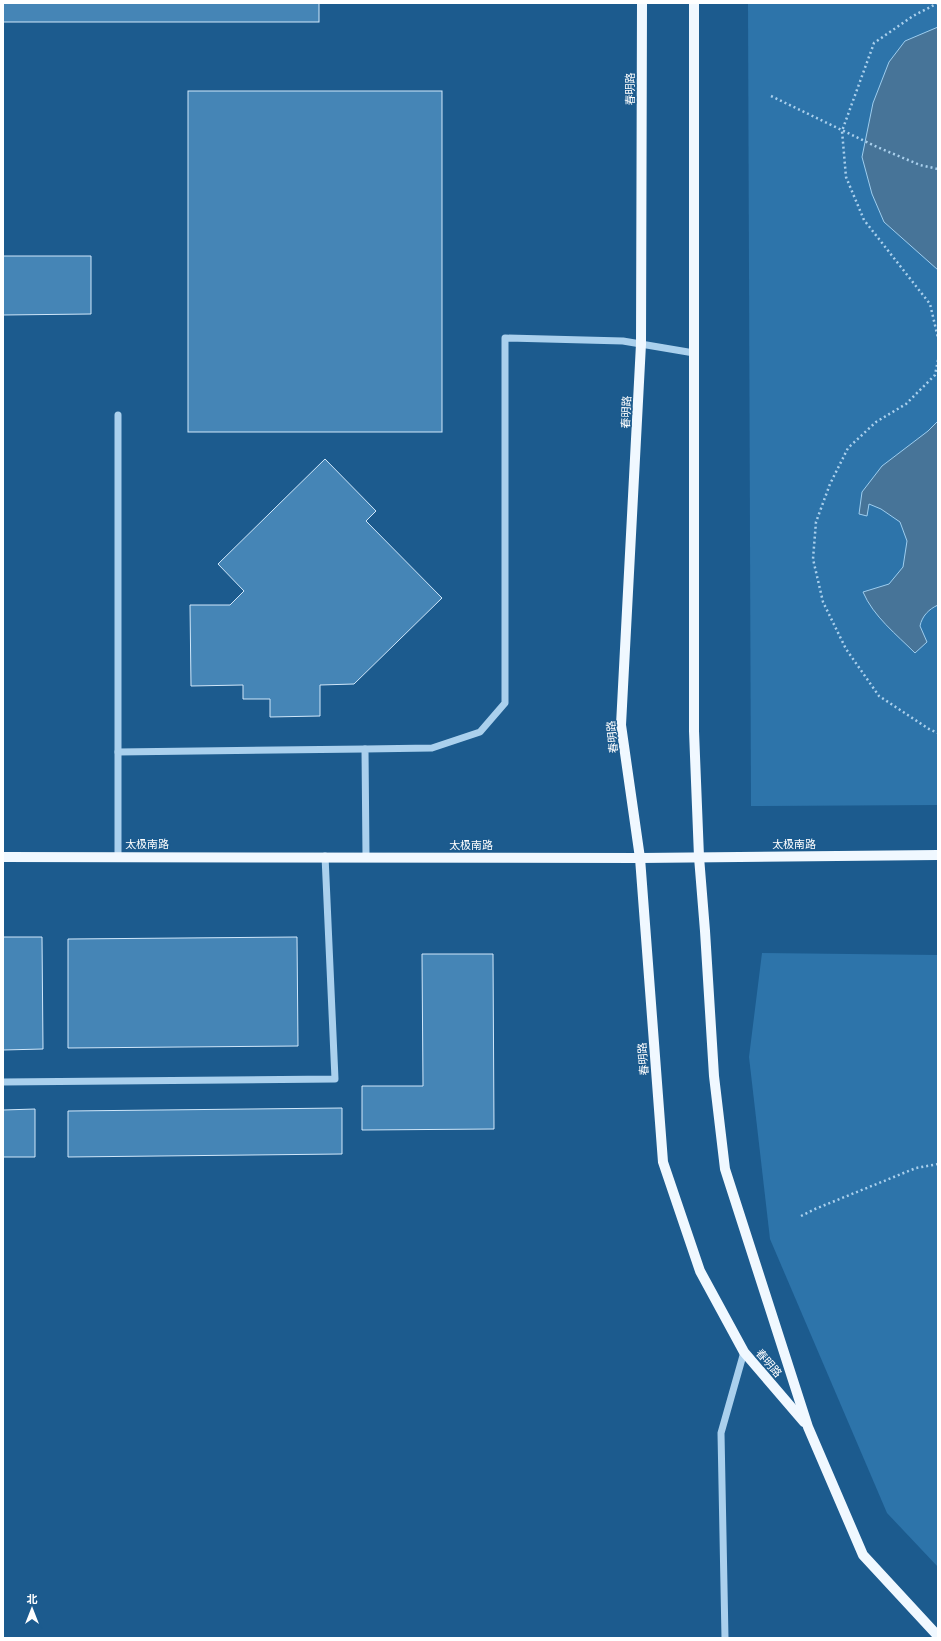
<svg xmlns="http://www.w3.org/2000/svg" width="941" height="1641" font-family="Mulish,'Noto Sans SC',sans-serif">
	<style>
		.green { fill: #2d74aa }
		.water { fill: #477498; stroke: #9dcdef }
		.building { fill: #4585b6; stroke: #d0e7fa }
		.lines { fill: none; stroke-linecap: round; stroke-linejoin: round }
		.path { stroke: #aad0ed; stroke-width: 2.5; stroke-dasharray: 2 3; stroke-linecap: butt }
		.minor { stroke: #aad0ed; stroke-width: 7 }
		.major { stroke: #f0f8ff; stroke-width: 10 }
		.labels { text-anchor: middle; dominant-baseline: central; stroke-width: 3; stroke-linejoin: round; paint-order: stroke }
		.street-label { font-size: 11px; fill: #fff; stroke: #1c5b8e }
	</style>
	<rect width="100%" height="100%" fill="#1c5b8e"/>
	<g class="green">
		<polygon points="748,3 938,3 938,805 751,806"/>
		<polygon points="762,953 938,955 938,1567 887,1513 770,1239 749,1057"/>
	</g>
	<g class="water">
		<polygon points="938,27 938,270 884,222 872,194 862,157 873,103 889,62 905,41"/>
		<path d="M938,421V605C929,609 922,616 920,626L927,642L915,653C897,635 873,616 863,592L889,584L903,567L907,541L900,522L881,509L869,504L867,516L859,514L862,492L882,466L928,431Z"/>
	</g>
	<g class="building">
		<rect x="3" y="3" width="316" height="19"/>
		<rect x="188" y="91" width="254" height="341"/>
		<polygon points="3,256 91,256 91,314 3,315"/>
		<polygon points="325,459 376,511 366,521 442,598 354,684 320,685 320,716 270,717 270,699 243,699 243,685 191,686 190,605 230,605 244,591 218,564"/>
		<polygon points="3,937 42,937 43,1049 3,1050"/>
		<polygon points="297,937 298,1046 68,1048 68,939"/>
		<polygon points="422,954 493,954 494,1129 362,1130 362,1086 423,1086"/>
		<polygon points="342,1108 342,1154 68,1157 68,1111"/>
		<polygon points="35,1109 35,1157 3,1157 3,1110"/>
	</g>
	<g class="lines">
		<g class="path">
			<polyline points="938,3 913,16 874,43 842,131 846,177 864,220 930,304 938,338"/>
			<polyline points="771,96 877,147 920,165 938,169"/>
			<polyline points="938,360 935,375 906,404 876,422 848,448 830,484 816,522 813,559 823,602 846,649 879,696 929,729 938,733"/>
			<polyline points="801,1216 815,1209 916,1168 938,1164"/>
		</g>
		<g class="minor">
			<polyline points="118,415 118,856"/>
			<polyline points="118,752 365,749"/>
			<polyline points="366,856 365,749 432,748 480,732 505,703 505,338 623,341 694,353"/>
			<polyline points="3,1082 335,1079 325,856"/>
			<polyline points="725,1638 721,1433 744,1352"/>
		</g>
		<g class="major">
			<polyline points="642,3 641,344 621,725 640,858 663,1162 700,1271 744,1352 804,1422"/>
			<polyline points="694,3 694,731 699,857 705,931 714,1076 725,1169 808,1427 863,1555 938,1636"/>
			<polyline points="3,857 640,858 938,855"/>
		</g>
	</g>
	<g class="labels">
		<g class="street-label">
			<text transform="translate(630 89) rotate(-90)">春明路</text>
			<text transform="translate(626 412) rotate(-87)">春明路</text>
			<text transform="translate(612 737) rotate(-95)">春明路</text>
			<text x="147" y="844">太极南路</text>
			<text x="794" y="844">太极南路</text>
			<text x="471" y="845">太极南路</text>
			<text transform="translate(643 1059) rotate(-94)">春明路</text>
			<text transform="translate(769 1363) rotate(49)">春明路</text>
		</g>
	</g>
	<rect width="941" height="1641" fill="none" stroke="#ffffff" stroke-width="8"/>
	<g transform="translate(32 1609)" stroke="#1c5b8e" stroke-width="3" paint-order="stroke">
	<path d="M0-3L7 15L0 10L-7 15Z" fill="#ffffff"/>
	<text y="-6" font-size="11" font-weight="bold" text-anchor="middle" fill="#ffffff">北</text>
	</g>
</svg>
